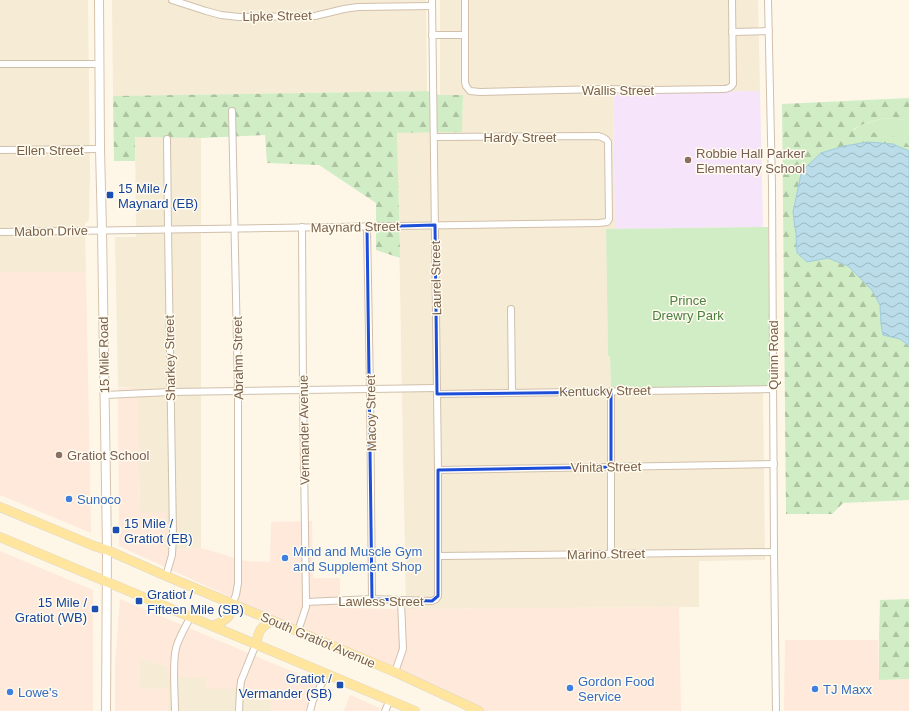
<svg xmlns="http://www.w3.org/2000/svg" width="909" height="711" font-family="Helvetica,sans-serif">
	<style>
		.residential { fill: #f6ebd5 }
		.commercial { fill: #fee9db }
		.education { fill: #f5e4fa }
		.green { fill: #d0edc5 }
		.forest { fill: url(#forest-firs) }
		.water { fill: url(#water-waves); stroke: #a0ccdb }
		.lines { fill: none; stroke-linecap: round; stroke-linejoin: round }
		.street-casing { stroke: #d1c0ac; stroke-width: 8 }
		.secondary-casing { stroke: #d7c3ac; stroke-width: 10 }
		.primary-casing { stroke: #dcd6d0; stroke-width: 10 }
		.street { stroke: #fff; stroke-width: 6 }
		.secondary { stroke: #fff; stroke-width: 8 }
		.primary { stroke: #ffe59d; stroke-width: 9 }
		.marked { fill: none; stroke: #1d4ed8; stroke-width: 3; stroke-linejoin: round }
		.education-dot { fill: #8d6e63; stroke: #fffbef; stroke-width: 1.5 }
		.transit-dot { fill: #1a4fb4; stroke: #fffbef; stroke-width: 1.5 }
		.shop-dot { fill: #3f7fe0; stroke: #fffbef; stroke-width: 1.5 }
		.labels { text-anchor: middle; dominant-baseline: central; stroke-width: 3; stroke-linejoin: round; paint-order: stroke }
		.street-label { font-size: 13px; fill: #7a604a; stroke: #fffbef }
		.education-label { font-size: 13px; fill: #785e54; stroke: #fffbef; text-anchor: start }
		.transit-label { font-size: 13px; fill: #164399; stroke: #fffbef; text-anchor: start }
		.park-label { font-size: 13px; fill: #4c8041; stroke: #fffbef }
		.shop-label { font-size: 13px; fill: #366cbe; stroke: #fffbef; text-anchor: start }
	</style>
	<defs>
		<pattern id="forest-firs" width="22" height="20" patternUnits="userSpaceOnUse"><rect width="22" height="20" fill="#d0edc5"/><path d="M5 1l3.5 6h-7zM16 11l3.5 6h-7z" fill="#aec3a2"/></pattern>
		<pattern id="water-waves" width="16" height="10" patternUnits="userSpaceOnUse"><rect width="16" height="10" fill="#badde9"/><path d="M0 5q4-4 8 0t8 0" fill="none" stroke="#9cb7bf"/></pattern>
	</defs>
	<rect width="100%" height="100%" fill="#fef7e8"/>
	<g class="residential">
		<polygon points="0,0 88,0 90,173 89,220 85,224 86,272 0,272"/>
		<polygon points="112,0 426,0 427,91 113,96"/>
		<polygon points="440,0 758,0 760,91 613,93 615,229 606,229 608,356 610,356 611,388 763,387 765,560 699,561 699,607 406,609 399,232 397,133 462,132 463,95 440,95"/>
		<polygon points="135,137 201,138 201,548 166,550 140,513 137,388 118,387 115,237 136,237"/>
		<polygon points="140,657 167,667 167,677 207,677 206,688 249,688 271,697 271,711 168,711 167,688 139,689"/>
	</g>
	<g class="commercial">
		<polygon points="0,272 86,272 91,533 0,495"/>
		<polygon points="118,388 137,388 140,513 165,512 166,550 201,548 246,561 270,562 271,522 312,521 313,578 340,578 340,608 406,609 679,607 681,711 479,711 119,546"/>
		<polygon points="0,551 93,590 93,711 0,711"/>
		<polygon points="120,599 317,682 305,711 271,711 271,697 250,688 206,689 207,677 167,677 167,667 140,657 139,689 168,688 168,711 115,711 115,666"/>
		<polygon points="785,640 878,640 879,680 909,679 909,711 784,711"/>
		<polygon points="350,695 380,708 379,711 344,711"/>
	</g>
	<polygon class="education" points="760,91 763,227 615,229 613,93"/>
	<g class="green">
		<polygon points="884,118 908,120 909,121 909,146 904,140 852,131 861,125"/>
		<polygon points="768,227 770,387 611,389 610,356 608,356 606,229"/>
	</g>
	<g class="forest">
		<polygon points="427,91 440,95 463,95 462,132 397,133 400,258 376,250 376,203 319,165 267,163 265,135 201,138 135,137 135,161 114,161 113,96"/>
		<polygon points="909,98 909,121 908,120 883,118 861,125 852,130 885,134 904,140 909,146 909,151 893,144 801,174 793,212 796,234 797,253 807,262 828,258 848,266 872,290 880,305 881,324 883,335 900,339 909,346 909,500 843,503 832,514 786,514 782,104"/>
		<polygon points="909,599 909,679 879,680 879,640 880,600"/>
	</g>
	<polygon class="water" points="868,142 893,144 909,151 909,346 900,339 883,335 881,324 880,305 872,290 848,266 828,258 807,262 797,253 796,234 793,212 801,174 806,167 821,153 844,146"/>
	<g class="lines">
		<defs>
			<g id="street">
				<polyline points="172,0 206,11 221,15 239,17 315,16 344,9 358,7 432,6"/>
				<path d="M465,0V82L466,86L470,91L480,92L604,89L652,90L723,89C727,89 731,88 733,84L732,0"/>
				<polyline points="768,0 772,185 774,552 776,711"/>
				<polyline points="732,32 769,31"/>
				<polyline points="432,35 465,35"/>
				<polyline points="0,64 100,64"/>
				<polyline points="0,150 100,149"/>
				<polyline points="367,227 370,389 372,599"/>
				<path d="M0,232L599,223L607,222L609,219L608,142C606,138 602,137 598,136L434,137"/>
				<polyline points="511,309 512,392"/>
				<polyline points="611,392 611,554"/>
				<polyline points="437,394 773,389"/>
				<polyline points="105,395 170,392 437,388"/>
				<polyline points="438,470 774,464"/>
				<polyline points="439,556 774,552"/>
				<polyline points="166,576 172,555 173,535 168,229 167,139"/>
				<polyline points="306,602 372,599 432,601 436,599 438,596 438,470 432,0"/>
				<polyline points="232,604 236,595 238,583 238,391 232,111"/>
				<polyline points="298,631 306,607 306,602 303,390 302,227"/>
				<polyline points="395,672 403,649 401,601"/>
				<path d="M175,711C175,693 172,665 176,648C179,637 186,626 191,616"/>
				<polyline points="239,711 240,690 241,681 256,644"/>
				<polyline points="310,711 313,700 327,674"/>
				<polyline points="385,711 390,700"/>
			</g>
			<polyline id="secondary" points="99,0 100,149 102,230 107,550 106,711"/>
			<g id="primary">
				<polyline points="0,507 94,546 107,550 166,576 395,672 479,711"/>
				<polyline points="0,537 415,711"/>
				<path d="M213,626C227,619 230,619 232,604"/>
				<path d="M256,644C259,630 260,627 273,621"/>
			</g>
		</defs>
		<use href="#street" class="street-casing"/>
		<use href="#secondary" class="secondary-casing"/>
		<use href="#primary" class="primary-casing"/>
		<use href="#street" class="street"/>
		<use href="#secondary" class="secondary"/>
		<use href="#primary" class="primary"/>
	</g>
	<path class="marked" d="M435,225L437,394L611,392V467L438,470V596L432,601L372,599L367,227Z"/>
	<g class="education-dot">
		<circle cx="688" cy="160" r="4"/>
		<circle cx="59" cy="455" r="4"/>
	</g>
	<g class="transit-dot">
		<rect x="106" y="191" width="8" height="8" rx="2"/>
		<rect x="112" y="526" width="8" height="8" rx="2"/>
		<rect x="135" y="597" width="8" height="8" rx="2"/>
		<rect x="91" y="605" width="8" height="8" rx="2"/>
		<rect x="336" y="681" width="8" height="8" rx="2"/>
	</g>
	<g class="shop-dot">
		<circle cx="69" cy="499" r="4"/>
		<circle cx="285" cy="558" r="4"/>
		<circle cx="570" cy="688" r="4"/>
		<circle cx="815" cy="689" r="4"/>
		<circle cx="10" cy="692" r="4"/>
	</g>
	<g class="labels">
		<g class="street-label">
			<text transform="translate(277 16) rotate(-1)">Lipke Street</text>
			<text x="618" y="90">Wallis Street</text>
			<text x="520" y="137">Hardy Street</text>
			<text x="50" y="150">Ellen Street</text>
			<text transform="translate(355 227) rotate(-1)">Maynard Street</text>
			<text transform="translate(51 231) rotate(-1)">Mabon Drive</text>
			<text transform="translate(436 278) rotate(-91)">Laurel Street</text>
			<text transform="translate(104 355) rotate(-91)">15 Mile Road</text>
			<text transform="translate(773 355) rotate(-90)">Quinn Road</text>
			<text transform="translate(170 358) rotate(-91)">Sharkey Street</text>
			<text transform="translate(238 358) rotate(-91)">Abrahm Street</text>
			<text transform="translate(605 391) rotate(-1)">Kentucky Street</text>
			<text transform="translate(371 413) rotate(-91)">Macoy Street</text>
			<text transform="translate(304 430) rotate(-91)">Vermander Avenue</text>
			<text transform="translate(606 467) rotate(-1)">Vinita Street</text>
			<text transform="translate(606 554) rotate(-1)">Marino Street</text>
			<text x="381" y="601">Lawless Street</text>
			<text transform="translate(318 640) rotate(23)">South Gratiot Avenue</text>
		</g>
		<g class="education-label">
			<text x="696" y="153">Robbie Hall Parker<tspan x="696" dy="15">Elementary School</tspan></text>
			<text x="67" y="455">Gratiot School</text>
		</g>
		<g class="transit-label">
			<text x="118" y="188">15 Mile /<tspan x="118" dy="15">Maynard (EB)</tspan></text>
			<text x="124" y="523">15 Mile /<tspan x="124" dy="15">Gratiot (EB)</tspan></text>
			<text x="147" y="594">Gratiot /<tspan x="147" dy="15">Fifteen Mile (SB)</tspan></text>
			<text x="87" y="602" text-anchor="end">15 Mile /<tspan x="87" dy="15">Gratiot (WB)</tspan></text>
			<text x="332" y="678" text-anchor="end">Gratiot /<tspan x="332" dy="15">Vermander (SB)</tspan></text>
		</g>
		<g class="park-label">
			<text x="688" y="300">Prince<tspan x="688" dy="15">Drewry Park</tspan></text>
		</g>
		<g class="shop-label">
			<text x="77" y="499">Sunoco</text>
			<text x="293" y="551">Mind and Muscle Gym<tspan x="293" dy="15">and Supplement Shop</tspan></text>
			<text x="578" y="681">Gordon Food<tspan x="578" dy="15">Service</tspan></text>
			<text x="823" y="689">TJ Maxx</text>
			<text x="18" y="692">Lowe's</text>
		</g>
	</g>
</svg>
